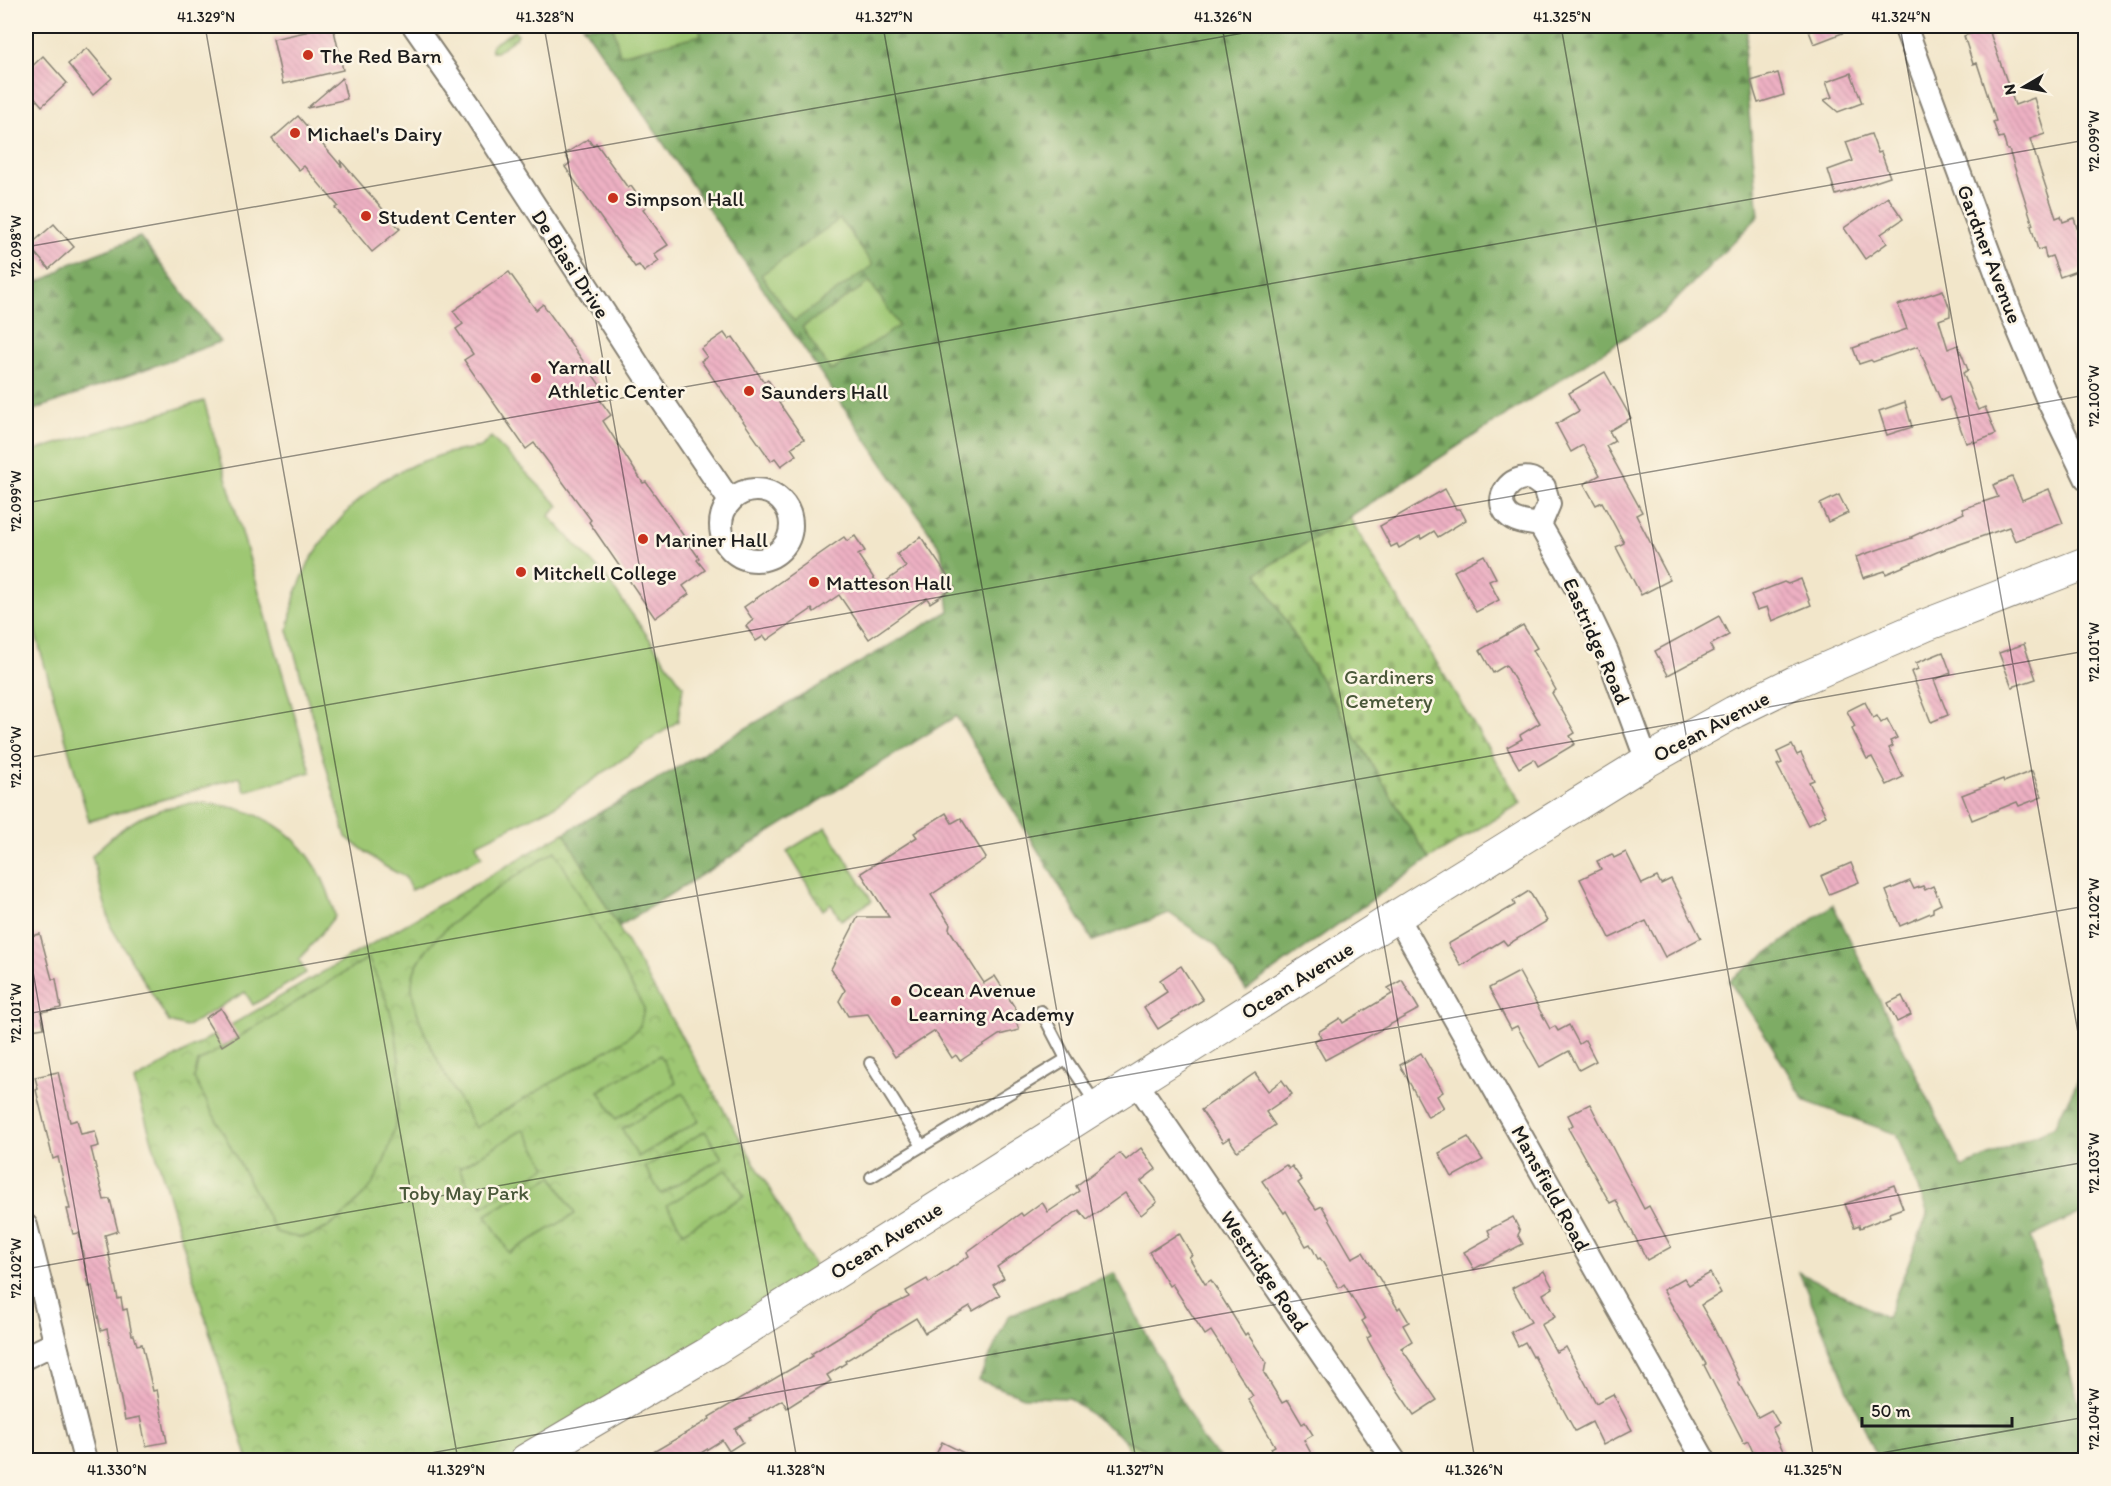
<svg xmlns="http://www.w3.org/2000/svg" width="2111" height="1486" font-family="Itim,sans-serif">
	<style>
		.grass { fill: url(#grass-tufts); stroke: #5d7248; stroke-width: 1.5 }
		.forest { fill: url(#forest-firs); stroke: #4d6440; stroke-width: 1.5 }
		.cemetery { fill: url(#cemetery-stones); stroke: #5d7248; stroke-width: 1.5 }
		.park { fill: url(#park-crowns); stroke: #5d7248; stroke-width: 1.5 }
		.pitch { fill: #9ec773; stroke: #5d7248; stroke-width: 1.5 }
		.building { fill: url(#building-back-hatch) }
		.lines { fill: none; stroke-linecap: round; stroke-linejoin: round }
		.lane-casing { stroke: #878173; stroke-width: 14 }
		.street-casing { stroke: #878173; stroke-width: 26 }
		.secondary-casing { stroke: #878173; stroke-width: 34 }
		.lane { stroke: #fff; stroke-width: 10 }
		.street { stroke: #fff; stroke-width: 22 }
		.secondary { stroke: #fff; stroke-width: 32 }
		.ticks { fill: none; stroke: #1c1c1c; stroke-width: 1.5; stroke-opacity: 0.45 }
		.poi-dot { fill: #c8321e; stroke: #fcf5e5; stroke-width: 2 }
		.labels { text-anchor: middle; dominant-baseline: central; stroke-width: 5; stroke-linejoin: round; paint-order: stroke }
		.poi-label { font-size: 21px; fill: #1c1c1c; stroke: #fcf5e5; text-anchor: start }
		.street-label { font-size: 21px; fill: #1c1c1c; stroke: #fcf5e5 }
		.park-label { font-size: 21px; fill: #4a583a; stroke: #fcf5e5 }
		.neatline { fill: none; stroke: #1c1c1c; stroke-width: 2 }
		.ticks-label { font-size: 15px; text-anchor: middle; fill: #1c1c1c }
	</style>
	<defs>
		<pattern id="grass-tufts" width="24" height="20" patternUnits="userSpaceOnUse" patternTransform="scale(1.5)"><rect width="24" height="20" fill="#9ec773"/><path d="M3 7l-1-3M5 7V3M7 7l1-3M15 17l-1-3M17 17v-4M19 17l1-3" fill="none" stroke="#88aa63"/></pattern>
		<pattern id="forest-firs" width="22" height="20" patternUnits="userSpaceOnUse" patternTransform="scale(1.5)"><rect width="22" height="20" fill="#7eac65"/><path d="M5 1l3.5 6h-7zM16 11l3.5 6h-7z" fill="#668b52"/></pattern>
		<pattern id="cemetery-stones" width="16" height="16" patternUnits="userSpaceOnUse" patternTransform="scale(1.5)"><rect width="16" height="16" fill="#9ec773"/><path d="M2 7V4a2 2 0 0 1 4 0v3zM10 15v-3a2 2 0 0 1 4 0v3z" fill="#88aa63"/></pattern>
		<pattern id="park-crowns" width="20" height="18" patternUnits="userSpaceOnUse" patternTransform="scale(1.5)"><rect width="20" height="18" fill="#9ec773"/><path d="M2 6a3 3 0 1 1 6 0M12 15a3 3 0 1 1 6 0" fill="none" stroke="#88aa63"/></pattern>
		<pattern id="building-back-hatch" width="6" height="6" patternUnits="userSpaceOnUse" patternTransform="scale(1.5)"><rect width="6" height="6" fill="#edb0c3"/><path d="M-1 5l2 2M0 0l6 6M5-1l2 2" fill="none" stroke="#cb97a7"/></pattern>
	</defs>
	<rect width="100%" height="100%" fill="#fcf5e5"/>
	<filter id="ink" filterUnits="userSpaceOnUse"><feTurbulence type="fractalNoise" baseFrequency=".0167" numOctaves="2"/><feDisplacementMap in="SourceGraphic" scale="12" xChannelSelector="R" yChannelSelector="G"/><feConvolveMatrix kernelMatrix="1 2 1 2 8 2 1 2 1" color-interpolation-filters="sRGB"/></filter>
	<filter id="wash" filterUnits="userSpaceOnUse"><feTurbulence type="fractalNoise" baseFrequency=".008" numOctaves="4" result="noise"/><feDisplacementMap in="SourceGraphic" scale="24" xChannelSelector="R" yChannelSelector="G"/><feGaussianBlur stdDeviation="1.35" result="paint"/><feColorMatrix in="noise" values="0 0 0 0 0 0 0 0 0 0 0 0 0 0 0 0 0 1.4 0 .05"/><feComposite in="paint" operator="in"/></filter>
	<g filter="url(#wash)">
		<rect width="100%" height="100%" fill="#f2e6ca"/>
		<g class="grass">
			<polygon points="514,31 518,34 516,38 496,52 492,52 491,47 492,45"/>
			<polygon points="1124,1439 1166,1460 1133,1460"/>
		</g>
		<g class="forest">
			<polygon points="583,26 1748,26 1744,62 1759,216 1663,313 1349,517 1257,573 1429,859 1246,990 1217,946 1169,913 1093,941 956,716 618,927 564,833 949,611 941,549"/>
			<polygon points="140,237 220,342 26,413 26,287 54,275 65,266"/>
			<polygon points="1833,905 1962,1168 2054,1127 2085,1066 2085,1211 2031,1237 2085,1425 2085,1460 1880,1460 1873,1450 1799,1272 1887,1318 1928,1213 1896,1134 1805,1101 1766,1036 1729,981"/>
			<polygon points="1114,1273 1204,1442 1222,1460 1166,1460 1124,1439 1069,1398 1024,1397 979,1380 1008,1316"/>
		</g>
		<polygon class="cemetery" points="1349,517 1521,803 1429,859 1257,573"/>
		<g class="park">
			<polygon points="826,827 872,901 841,920 831,904 823,910 787,851"/>
			<polygon points="564,833 822,1280 526,1460 248,1460 134,1081"/>
		</g>
		<g class="pitch">
			<polygon points="613,26 699,26 701,35 620,55"/>
			<polygon points="840,219 873,265 794,321 761,275"/>
			<polygon points="870,282 899,326 831,371 802,327"/>
			<polygon points="204,401 311,772 245,791 240,777 89,821 26,600 26,453"/>
			<polygon points="491,437 559,506 549,516 605,576 683,686 678,721 555,806 476,844 482,857 411,890 405,877 386,867 346,837 288,630 295,595 309,562 329,532 353,505 381,481 415,464 447,453 481,447"/>
			<path d="M192,803C266,803 319,843 335,916L299,960L306,973L253,1005L245,992L186,1027L169,1022L111,927L92,856C122,824 148,809 192,803Z"/>
			<path d="M555,851L644,1008L640,1026L626,1039L475,1128C455,1091 414,1027 412,986C410,937 518,875 555,851Z"/>
			<path d="M368,958C378,980 389,1003 394,1026C405,1078 400,1136 374,1182C369,1191 359,1198 353,1206C340,1220 318,1237 299,1237C291,1237 283,1234 276,1232L194,1078L198,1062Z"/>
			<polygon points="660,1055 676,1083 616,1119 599,1091"/>
			<polygon points="683,1093 699,1121 638,1157 622,1129"/>
			<polygon points="524,1129 547,1167 482,1207 459,1168"/>
			<polygon points="705,1131 722,1158 661,1194 645,1167"/>
			<polygon points="727,1169 744,1196 683,1232 667,1205"/>
			<polygon points="552,1176 575,1214 509,1253 486,1215"/>
		</g>
		<g id="blocks">
			<g class="building">
				<polygon points="309,26 333,26 343,70 283,84 273,39 310,31"/>
				<polygon points="1807,26 1858,26 1858,27 1814,44"/>
				<polygon points="1988,27 2015,105 2034,98 2045,134 2030,139 2056,218 2061,216 2063,222 2074,218 2085,254 2085,268 2060,277 2052,256 2046,258 2044,248 2038,250 2031,226 2033,225 2009,150 2007,150 2003,137 1999,138 1993,122 1996,121 1977,63 1973,64 1964,36"/>
				<polygon points="87,48 112,78 93,95 68,64"/>
				<polygon points="43,56 67,83 42,106 26,87 26,72"/>
				<polygon points="1778,73 1784,95 1758,103 1751,81"/>
				<polygon points="1851,73 1862,103 1838,112 1824,100 1832,97 1826,82"/>
				<polygon points="342,78 347,99 307,108"/>
				<polygon points="298,116 342,167 340,160 400,229 372,252 335,208 338,206 304,166 299,170 272,139"/>
				<polygon points="1871,134 1878,153 1881,152 1890,177 1836,195 1828,170 1853,161 1846,142"/>
				<polygon points="588,139 593,146 596,143 628,188 631,186 646,207 643,209 668,245 654,254 659,261 644,272 639,265 635,267 565,167 570,163 565,154"/>
				<polygon points="1888,197 1903,219 1881,234 1887,243 1865,259 1844,228"/>
				<polygon points="54,224 74,247 49,269 29,246"/>
				<polygon points="509,272 536,310 543,304 607,395 600,400 611,415 603,421 643,483 646,482 699,558 697,560 705,570 683,586 689,594 655,618 589,522 591,520 534,443 526,449 464,360 473,354 456,329 463,324 453,311"/>
				<polygon points="1943,290 1950,309 1950,316 1939,320 1948,349 1958,345 1968,370 1963,373 1978,410 1985,407 1996,434 1973,443 1973,441 1966,443 1949,397 1941,401 1918,346 1873,362 1871,360 1859,364 1853,348 1907,329 1898,305"/>
				<polygon points="724,333 729,340 733,337 764,382 768,380 782,401 779,403 804,439 791,448 796,455 781,466 775,458 771,461 701,361 707,357 701,349"/>
				<polygon points="1605,372 1631,418 1609,431 1615,441 1606,446 1642,512 1636,515 1670,580 1641,595 1616,547 1624,543 1602,502 1596,505 1584,484 1600,475 1583,445 1571,452 1556,424 1579,411 1569,393"/>
				<polygon points="1905,402 1912,427 1887,435 1879,411"/>
				<polygon points="2012,477 2022,500 2049,489 2063,523 2015,541 2009,527 1937,552 1886,574 1885,571 1863,578 1856,557 1912,538 1911,537 1964,513 1962,509 1998,497 1993,485"/>
				<polygon points="1445,489 1456,509 1460,509 1466,520 1438,537 1434,531 1421,539 1420,536 1399,548 1397,544 1391,547 1380,526"/>
				<polygon points="1839,495 1848,513 1828,522 1820,504"/>
				<polygon points="855,536 865,551 858,555 879,586 906,567 897,554 921,537 955,587 930,603 927,598 869,639 839,595 814,612 812,609 767,640 764,636 756,641 746,626 753,620 744,607 844,537 847,541"/>
				<polygon points="1484,555 1496,578 1489,581 1499,600 1476,612 1454,571"/>
				<polygon points="1801,579 1811,605 1772,621 1767,607 1757,610 1751,595 1784,582 1788,584"/>
				<polygon points="1719,616 1729,635 1710,645 1713,651 1668,675 1655,651"/>
				<polygon points="1523,625 1537,648 1533,650 1556,690 1552,693 1575,733 1570,736 1575,744 1538,766 1534,759 1519,768 1507,747 1522,739 1520,735 1540,723 1506,665 1493,673 1480,650"/>
				<polygon points="2024,644 2036,679 2012,687 1999,653"/>
				<polygon points="1943,652 1951,673 1934,680 1948,715 1931,722 1911,672 1918,669 1916,663"/>
				<polygon points="1865,702 1873,718 1877,716 1881,723 1887,719 1897,738 1890,741 1893,746 1889,748 1903,777 1887,785 1872,757 1867,759 1852,729 1855,727 1847,711"/>
				<polygon points="1792,745 1797,755 1801,753 1814,780 1809,782 1826,816 1808,825 1777,765 1782,763 1777,752"/>
				<polygon points="2032,771 2042,797 2019,806 2017,802 1972,820 1962,795 2003,779 2004,782"/>
				<polygon points="946,813 952,823 961,818 986,858 931,895 950,924 949,929 984,983 995,976 1017,1011 1013,1013 1019,1030 999,1035 960,1061 956,1055 952,1058 935,1031 895,1057 868,1014 848,1016 839,1001 845,990 831,969 858,917 889,917 861,873 917,837 914,833"/>
				<polygon points="1626,852 1642,884 1657,877 1661,884 1671,879 1701,938 1665,957 1646,921 1610,938 1580,879 1601,869 1597,861 1612,854 1614,858"/>
				<polygon points="1851,863 1859,882 1829,894 1821,876"/>
				<polygon points="1910,881 1914,889 1923,886 1925,890 1933,886 1941,904 1933,908 1933,912 1900,926 1886,891"/>
				<polygon points="1529,891 1547,921 1507,945 1503,940 1461,966 1448,944 1515,905 1513,901"/>
				<polygon points="40,934 52,979 56,979 61,1008 41,1012 44,1028 26,1031 26,937"/>
				<polygon points="1181,966 1203,1000 1158,1029 1144,1007 1167,992 1160,980"/>
				<polygon points="1519,972 1550,1029 1555,1026 1558,1031 1569,1025 1579,1044 1585,1040 1596,1061 1579,1070 1569,1051 1540,1067 1517,1026 1511,1029 1489,988"/>
				<polygon points="1402,980 1419,1009 1325,1060 1314,1041 1321,1037 1318,1032 1340,1018 1343,1023 1392,994 1388,988"/>
				<polygon points="1902,996 1911,1015 1897,1022 1888,1003"/>
				<polygon points="221,1008 238,1036 222,1046 205,1018"/>
				<polygon points="1421,1053 1443,1092 1437,1096 1444,1108 1428,1117 1400,1065"/>
				<polygon points="58,1072 70,1122 77,1120 81,1134 95,1131 99,1146 91,1148 104,1200 110,1199 118,1231 105,1235 118,1299 121,1298 123,1310 127,1309 132,1335 134,1335 137,1345 142,1344 153,1391 157,1390 167,1442 146,1446 140,1417 125,1420 107,1329 101,1331 92,1286 89,1287 79,1233 73,1234 67,1209 70,1209 58,1157 53,1159 36,1090 38,1089 35,1077"/>
				<polygon points="1255,1073 1268,1091 1282,1080 1292,1094 1266,1112 1275,1125 1237,1151 1229,1138 1223,1142 1201,1110"/>
				<polygon points="1590,1104 1644,1209 1649,1206 1671,1247 1647,1260 1616,1200 1610,1203 1568,1128 1573,1125 1568,1115"/>
				<polygon points="1468,1137 1483,1160 1452,1177 1439,1153"/>
				<polygon points="1141,1148 1156,1169 1141,1181 1157,1202 1141,1215 1125,1193 1087,1220 1079,1210 997,1267 1004,1278 993,1285 1000,1295 973,1311 970,1306 925,1333 916,1318 845,1361 846,1363 827,1375 831,1381 801,1399 787,1408 782,1400 750,1418 751,1420 735,1429 743,1442 729,1451 722,1440 688,1461 638,1461 710,1419 709,1417 813,1356 811,1354 880,1311 909,1297 906,1291 927,1279 929,1283 969,1256 967,1252 1021,1213 1023,1216 1042,1202 1048,1212 1079,1191 1076,1186 1120,1153 1126,1160"/>
				<polygon points="1286,1165 1289,1169 1292,1166 1302,1180 1298,1183 1316,1209 1322,1206 1352,1258 1363,1252 1398,1309 1400,1307 1409,1322 1403,1325 1412,1341 1401,1348 1437,1400 1414,1415 1388,1376 1367,1338 1371,1336 1362,1321 1365,1319 1344,1284 1339,1288 1320,1258 1318,1259 1310,1244 1306,1246 1286,1211 1284,1213 1262,1181"/>
				<polygon points="1894,1185 1903,1208 1889,1213 1890,1216 1860,1228 1859,1225 1854,1227 1845,1204"/>
				<polygon points="1513,1217 1520,1231 1518,1235 1523,1244 1474,1269 1464,1252 1491,1237 1488,1230"/>
				<polygon points="1179,1233 1192,1255 1189,1257 1205,1284 1211,1280 1245,1335 1247,1333 1266,1362 1264,1373 1282,1403 1288,1400 1302,1424 1305,1422 1313,1435 1304,1440 1315,1461 1278,1461 1271,1448 1275,1446 1248,1399 1253,1396 1211,1331 1205,1335 1172,1284 1169,1286 1149,1252"/>
				<polygon points="1544,1271 1553,1288 1543,1294 1555,1317 1541,1325 1556,1352 1566,1347 1596,1403 1613,1394 1632,1430 1603,1445 1592,1422 1575,1431 1534,1356 1533,1357 1525,1342 1518,1346 1511,1332 1531,1322 1512,1288"/>
				<polygon points="1710,1273 1721,1293 1701,1305 1713,1326 1740,1381 1738,1382 1758,1417 1771,1410 1779,1424 1772,1428 1788,1461 1757,1461 1748,1441 1744,1443 1704,1365 1706,1364 1663,1290 1684,1278 1689,1285"/>
				<polygon points="942,1442 980,1461 933,1461"/>
			</g>
		</g>
	</g>
	<g filter="url(#ink)">
		<use href="#blocks" fill-opacity="0" stroke="#878173" stroke-width="1.5"/>
		<g class="lines">
			<defs>
				<g id="lane">
					<polyline points="1041,1011 1066,1059"/>
					<polyline points="870,1063 922,1146"/>
					<polyline points="871,1177 1066,1059 1096,1104"/>
				</g>
				<g id="street">
					<polyline points="414,26 470,106 646,377 730,501"/>
					<polyline points="1905,26 2010,310 2047,398 2086,478"/>
					<circle cx="756" cy="525" r="35"/>
					<path d="M1540,525C1530,523 1516,523 1508,515C1492,499 1511,474 1531,479C1535,480 1540,485 1544,487L1549,504L1540,525L1579,593L1607,652L1647,761"/>
					<polyline points="1397,916 1704,1460"/>
					<polyline points="1136,1082 1394,1460"/>
					<polyline points="26,1226 85,1460"/>
					<polyline points="26,1357 55,1343"/>
				</g>
				<polyline id="secondary" points="526,1460 712,1351 1397,916 1647,761 1734,712 1795,682 1926,625 2086,563"/>
			</defs>
			<use href="#lane" class="lane-casing"/>
			<use href="#street" class="street-casing"/>
			<use href="#secondary" class="secondary-casing"/>
			<use href="#lane" class="lane"/>
			<use href="#street" class="street"/>
			<use href="#secondary" class="secondary"/>
		</g>
	</g>
	<path class="ticks" d="M205,26L458,1460M544,26L797,1460M883,26L1136,1460M1222,26L1475,1460M1561,26L1814,1460M1900,26L2086,1078M26,247L1283,26M26,503L2086,140M26,758L2086,395M26,932L119,1460M26,1014L2086,651M26,1269L2086,906M391,1460L2086,1162M1841,1460L2086,1417"/>
	<g class="poi-dot">
		<circle cx="308" cy="55" r="6"/>
		<circle cx="295" cy="133" r="6"/>
		<circle cx="613" cy="198" r="6"/>
		<circle cx="366" cy="216" r="6"/>
		<circle cx="536" cy="378" r="6"/>
		<circle cx="749" cy="391" r="6"/>
		<circle cx="643" cy="539" r="6"/>
		<circle cx="521" cy="572" r="6"/>
		<circle cx="814" cy="582" r="6"/>
		<circle cx="896" cy="1001" r="6"/>
	</g>
	<g class="labels">
		<g class="poi-label">
			<text x="320" y="55">The Red Barn</text>
			<text x="307" y="133">Michael's Dairy</text>
			<text x="625" y="198">Simpson Hall</text>
			<text x="378" y="216">Student Center</text>
			<text x="548" y="366">Yarnall<tspan x="548" dy="24">Athletic Center</tspan></text>
			<text x="761" y="391">Saunders Hall</text>
			<text x="655" y="539">Mariner Hall</text>
			<text x="533" y="572">Mitchell College</text>
			<text x="826" y="582">Matteson Hall</text>
			<text x="908" y="989">Ocean Avenue<tspan x="908" dy="24">Learning Academy</tspan></text>
		</g>
		<g class="street-label">
			<text transform="translate(1990 254) rotate(69)">Gardner Avenue</text>
			<text transform="translate(571 264) rotate(57)">De Biasi Drive</text>
			<text transform="translate(1597 641) rotate(66)">Eastridge Road</text>
			<text transform="translate(1711 726) rotate(-28)">Ocean Avenue</text>
			<text transform="translate(1297 980) rotate(-32)">Ocean Avenue</text>
			<text transform="translate(1551 1188) rotate(61)">Mansfield Road</text>
			<text transform="translate(886 1240) rotate(-32)">Ocean Avenue</text>
			<text transform="translate(1265 1271) rotate(56)">Westridge Road</text>
		</g>
		<g class="park-label">
			<text x="1389" y="676">Gardiners<tspan x="1389" dy="24">Cemetery</tspan></text>
			<text x="464" y="1192">Toby May Park</text>
		</g>
	</g>
	<rect width="2111" height="1486" fill="none" stroke="#fcf5e5" stroke-width="66"/>
	<g transform="translate(2024 87) rotate(260)" stroke="#fcf5e5" stroke-width="4.5" paint-order="stroke">
	<path d="M0-4.5L10 22L0 15L-10 22Z" fill="#1c1c1c"/>
	<text y="-9" font-size="16" font-weight="bold" text-anchor="middle" fill="#1c1c1c">N</text>
	</g>
	<path d="M1862 1417v9h150v-9" fill="none" stroke="#1c1c1c" stroke-width="3"/>
	<text x="1871" y="1417" font-size="18" fill="#1c1c1c" stroke="#fcf5e5" stroke-width="4.5" paint-order="stroke">50 m</text>
	<rect x="33" y="33" width="2045" height="1420" class="neatline"/>
	<g class="ticks-label">
		<text x="206" y="22">41.329°N</text>
		<text x="545" y="22">41.328°N</text>
		<text x="884" y="22">41.327°N</text>
		<text x="1223" y="22">41.326°N</text>
		<text x="1562" y="22">41.325°N</text>
		<text x="1901" y="22">41.324°N</text>
		<text transform="translate(2094 141) rotate(-90)" y="5">72.099°W</text>
		<text transform="translate(16 246) rotate(-90)" y="5">72.098°W</text>
		<text transform="translate(2094 396) rotate(-90)" y="5">72.100°W</text>
		<text transform="translate(16 501) rotate(-90)" y="5">72.099°W</text>
		<text transform="translate(2094 652) rotate(-90)" y="5">72.101°W</text>
		<text transform="translate(16 757) rotate(-90)" y="5">72.100°W</text>
		<text transform="translate(2094 908) rotate(-90)" y="5">72.102°W</text>
		<text transform="translate(16 1013) rotate(-90)" y="5">72.101°W</text>
		<text transform="translate(2094 1163) rotate(-90)" y="5">72.103°W</text>
		<text transform="translate(16 1268) rotate(-90)" y="5">72.102°W</text>
		<text transform="translate(2094 1419) rotate(-90)" y="5">72.104°W</text>
		<text x="117" y="1475">41.330°N</text>
		<text x="456" y="1475">41.329°N</text>
		<text x="796" y="1475">41.328°N</text>
		<text x="1135" y="1475">41.327°N</text>
		<text x="1474" y="1475">41.326°N</text>
		<text x="1813" y="1475">41.325°N</text>
	</g>
</svg>
